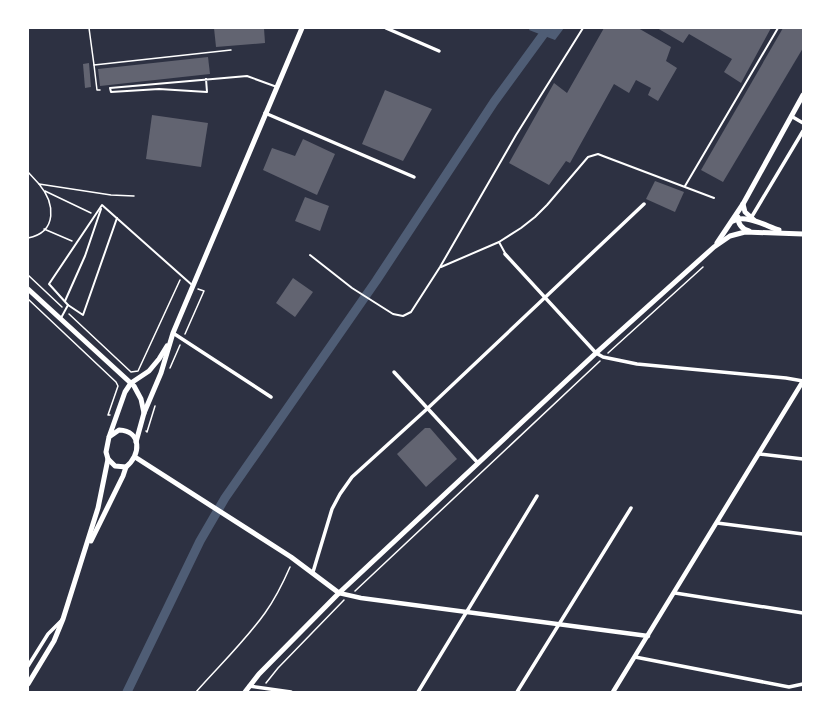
<svg xmlns="http://www.w3.org/2000/svg" width="831" height="720" font-family="'Noto Sans',sans-serif">
	<style>
		.water { fill: #4f5d75 }
		.lines { fill: none; stroke-linecap: round; stroke-linejoin: round }
		.canal { stroke: #4f5d75; stroke-width: 9 }
		.building { fill: #626471 }
		.path { stroke: #fff; stroke-width: 1.5 }
		.service { stroke: #fff; stroke-width: 2 }
		.minor { stroke: #fff; stroke-width: 3.5 }
		.tertiary { stroke: #fff; stroke-width: 4.5 }
		.secondary { stroke: #fff; stroke-width: 5 }
	</style>
	<rect width="100%" height="100%" fill="#2d3142"/>
	<polygon class="water" points="530,28 564,28 555,40 529,30"/>
	<g class="lines">
		<polyline class="canal" points="127,692 200,541 225,498 376,281 494,102 548,28"/>
	</g>
	<g class="building">
		<polygon points="214,28 264,28 265,43 216,47"/>
		<polygon points="604,28 638,28 671,47 666,61 677,68 658,101 648,95 651,88 636,80 629,93 614,84 570,163 566,161 549,185 509,163 554,83 567,93"/>
		<polygon points="657,28 771,28 741,83 724,72 732,59 689,34 683,43"/>
		<polygon points="783,28 803,28 803,48 723,182 701,170"/>
		<polygon points="208,57 210,74 100,86 98,69"/>
		<polygon points="89,63 91,87 85,88 83,64"/>
		<polygon points="385,90 432,109 403,161 362,144"/>
		<polygon points="152,115 208,123 201,167 146,159"/>
		<polygon points="303,139 335,154 317,195 263,170 272,148 295,156"/>
		<polygon points="655,181 684,192 675,212 646,199"/>
		<polygon points="305,197 329,206 320,231 295,221"/>
		<polygon points="293,278 313,292 295,317 276,303"/>
		<polygon points="425,428 430,428 457,459 426,487 397,454"/>
	</g>
	<g class="lines">
		<g class="path">
			<polyline points="89,28 94,65 231,50"/>
			<polyline points="94,65 97,90 100,90"/>
			<polyline points="28,172 39,184"/>
			<polyline points="45,191 91,213"/>
			<polyline points="44,229 72,241"/>
			<path d="M28,238C58,232 55,203 39,184L111,195L134,196"/>
			<polyline points="28,275 62,307"/>
			<polyline points="28,299 116,382 118,386 108,415 110,415"/>
			<polyline points="69,314 131,372 138,371 180,280"/>
			<polyline points="185,334 204,291 198,289"/>
			<polyline points="608,353 703,267"/>
			<polyline points="170,368 180,345"/>
			<polyline points="146,431 147,432 155,406"/>
			<polyline points="355,591 600,361"/>
			<polyline points="266,683 278,668 344,600"/>
			<path d="M196,692C219,666 245,641 265,613C275,599 283,583 290,567"/>
		</g>
		<g class="service">
			<polyline points="206,79 207,92 159,89 111,92 110,88 247,76 277,87"/>
			<polyline points="685,186 778,28"/>
			<polyline points="499,242 505,253"/>
			<polyline points="310,255 352,288 393,314 403,316 411,312 440,267 516,135 583,28"/>
			<polyline points="441,267 499,242 521,228 535,217 547,205 588,157 598,154 603,156 714,198"/>
			<polyline points="65,301 85,256 101,209"/>
			<polyline points="68,305 83,315 117,218"/>
			<polyline points="61,318 68,305 49,284 102,205 192,285"/>
		</g>
		<g class="minor">
			<polyline points="386,28 439,51"/>
			<polyline points="265,113 414,177"/>
			<polyline points="791,116 803,123"/>
			<polyline points="751,218 803,131"/>
			<polyline points="505,254 596,353 603,357 637,364 786,378 803,381"/>
			<polyline points="173,333 271,397"/>
			<polyline points="394,372 478,463"/>
			<polyline points="759,454 803,459"/>
			<polyline points="717,523 803,534"/>
			<polyline points="313,572 332,509 340,494 352,477 428,408 644,204"/>
			<polyline points="675,593 803,613"/>
			<polyline points="635,657 789,687 803,684"/>
			<polyline points="28,666 48,634 62,620"/>
			<polyline points="249,686 291,692"/>
			<polyline points="418,692 537,496"/>
			<polyline points="517,692 631,508"/>
		</g>
		<g class="tertiary">
			<polyline points="339,593 361,598 648,636"/>
			<polyline points="613,692 803,381"/>
		</g>
		<g class="secondary">
			<polyline points="743,204 745,212 754,220"/>
			<path d="M738,217C738,225 742,229 749,231"/>
			<path d="M733,221C746,214 766,226 779,230"/>
			<polyline points="717,243 743,204 803,95"/>
			<polyline points="28,289 134,386 141,399 144,413"/>
			<path d="M109,437L119,430C142,431 141,455 126,467L115,466L108,459L106,452L109,437L125,392L131,383L149,371L159,359L167,346"/>
			<polyline points="136,442 144,413 161,373 173,333 302,28"/>
			<polyline points="135,457 291,557 339,593"/>
			<polyline points="91,541 123,476 126,467"/>
			<polyline points="28,684 54,641 63,619 98,508 108,459"/>
			<polyline points="245,692 259,674 339,593 596,353 714,247 730,236 745,232 803,234"/>
		</g>
	</g>
	<rect width="831" height="720" fill="none" stroke="#ffffff" stroke-width="58"/>
</svg>
